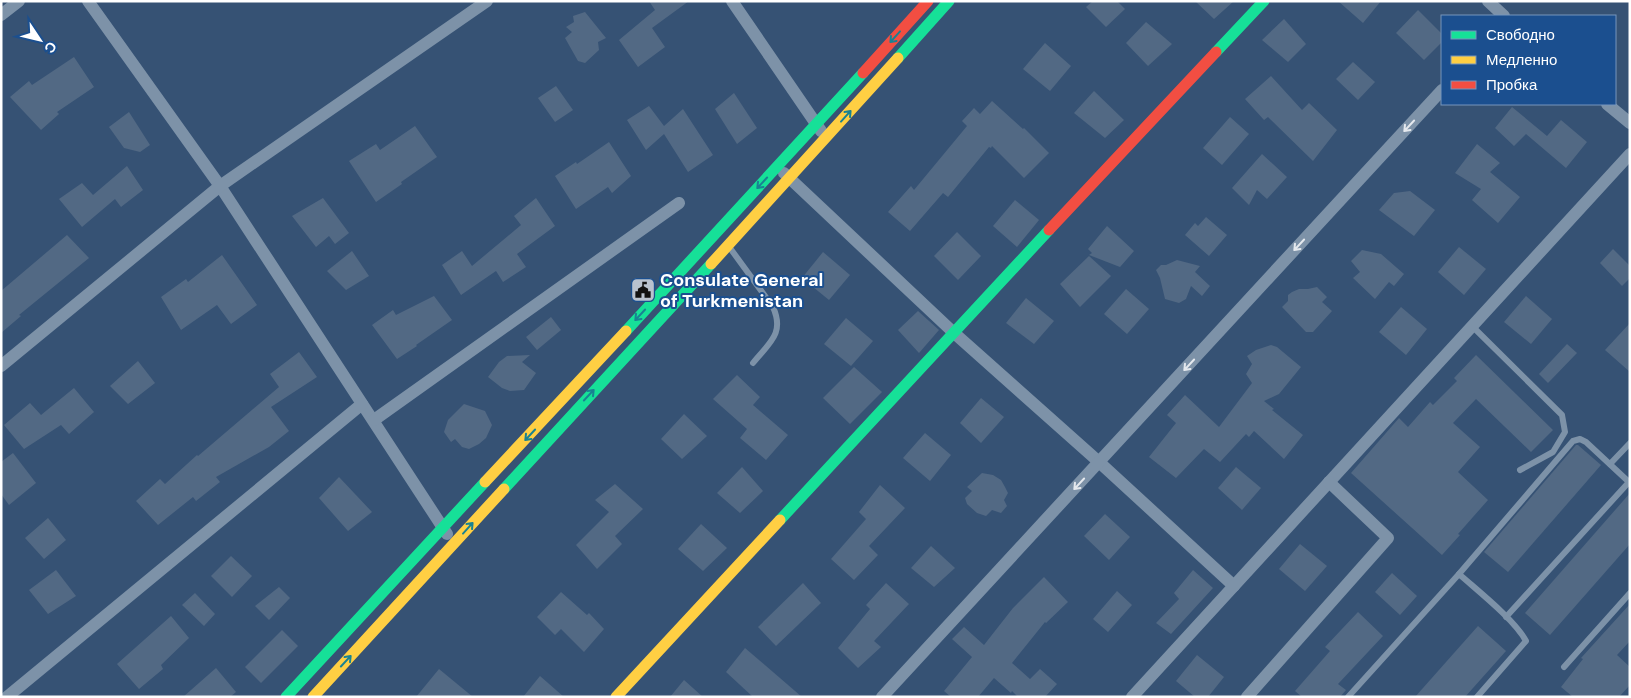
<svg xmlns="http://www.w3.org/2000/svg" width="1631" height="698" font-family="'DM Sans',sans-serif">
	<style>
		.building { fill: #526984 }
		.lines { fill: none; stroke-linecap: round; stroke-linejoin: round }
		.lane { stroke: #7d92a8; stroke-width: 6 }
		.street { stroke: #7d92a8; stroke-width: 12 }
		.fast { stroke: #16e098; stroke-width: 11 }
		.slow { stroke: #ffcf43; stroke-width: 11 }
		.jam { stroke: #f24e42; stroke-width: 11 }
		.oneway { stroke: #198292 }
		.oneway2 { stroke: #e5e9ee }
		.labels { text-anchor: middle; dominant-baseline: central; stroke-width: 4; stroke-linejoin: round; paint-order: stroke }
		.poi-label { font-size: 18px; font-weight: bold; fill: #fff; stroke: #1b4f8f; text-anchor: start }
	</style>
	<rect width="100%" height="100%" fill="#365274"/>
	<g class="building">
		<polygon points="649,1 689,1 652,28 665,47 638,67 619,40 655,10"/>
		<polygon points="1093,1 1117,1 1125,9 1106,27 1086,7"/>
		<polygon points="1195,1 1234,1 1214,19"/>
		<polygon points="1338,1 1381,1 1363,23"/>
		<polygon points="1418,10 1442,34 1442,42 1424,60 1396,33"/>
		<polygon points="585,12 606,38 598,42 599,50 585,63 578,61 565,38 572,32 566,27 574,22 573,16"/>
		<polygon points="1284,19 1306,44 1288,62 1262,40"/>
		<polygon points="1146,22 1172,44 1148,66 1126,43"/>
		<polygon points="1045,43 1071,66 1050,91 1023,69"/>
		<polygon points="74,57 94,87 57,112 59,114 41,130 10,97 29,81 32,85"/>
		<polygon points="1353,62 1375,82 1358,100 1336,79"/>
		<polygon points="1271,76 1302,110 1309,103 1337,130 1313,161 1268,117 1264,120 1245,99"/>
		<polygon points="556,86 573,110 555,122 538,98"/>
		<polygon points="1094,91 1124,120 1105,138 1074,113"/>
		<polygon points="734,93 757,128 737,144 715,109"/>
		<polygon points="992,101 1023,129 1024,128 1049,153 1024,178 992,146 991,148 989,147 948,197 943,193 910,231 888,212 911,186 914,190 967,126 962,121 974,108 980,114"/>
		<polygon points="649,106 664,126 683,109 713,155 688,172 664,134 646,150 627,120"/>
		<polygon points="1512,107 1547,136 1561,120 1587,142 1566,168 1526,134 1514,146 1495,128"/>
		<polygon points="129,112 150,145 140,152 124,148 109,127"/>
		<polygon points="1230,117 1249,134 1222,165 1203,148"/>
		<polygon points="415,126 437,157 401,182 402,184 376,202 349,161 376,144 380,150"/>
		<polygon points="609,142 631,176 612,193 608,187 576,209 555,176 576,162 577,164"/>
		<polygon points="1477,144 1500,163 1490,172 1520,197 1498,223 1472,200 1481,189 1455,173"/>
		<polygon points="1262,154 1287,177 1267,199 1257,190 1249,205 1232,188"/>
		<polygon points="127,166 143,190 121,207 115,199 82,227 59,199 82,183 93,195"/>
		<polygon points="1410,191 1435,210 1414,236 1379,210 1394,193"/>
		<polygon points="323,198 349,233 335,244 329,236 316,247 292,216"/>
		<polygon points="536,198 555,226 517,254 526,267 503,282 496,271 461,295 442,265 462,251 472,266 521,225 514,216"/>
		<polygon points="1015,200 1039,220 1017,247 993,226"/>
		<polygon points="1206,217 1227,235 1209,256 1185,235 1195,223 1198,226"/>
		<polygon points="1107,226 1134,251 1120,267 1089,255 1092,253 1088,249"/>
		<polygon points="957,232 981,256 958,280 934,256"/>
		<polygon points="67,235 89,258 19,315 21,316 1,333 1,291"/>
		<polygon points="1459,247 1486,269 1464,295 1438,272"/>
		<polygon points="1613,249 1630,266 1630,278 1622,286 1600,263"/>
		<polygon points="1362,250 1381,254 1404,274 1394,286 1389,282 1375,299 1353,278 1360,272 1351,261"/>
		<polygon points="352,251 369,276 346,290 327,271"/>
		<polygon points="823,252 850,275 829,300 802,278"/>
		<polygon points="222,255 257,305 231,324 217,305 181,330 161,297 186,279 188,282"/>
		<polygon points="1089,256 1111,276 1080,307 1060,284"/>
		<polygon points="1177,260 1200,266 1195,272 1210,286 1202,296 1191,286 1186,299 1179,303 1165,299 1160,278 1156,270 1161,265 1166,265"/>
		<polygon points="1317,287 1327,297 1322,302 1332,311 1313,332 1306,332 1282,307 1288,301 1288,295 1292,292 1299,289 1308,289"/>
		<polygon points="1126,289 1149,309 1127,334 1104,314"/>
		<polygon points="434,296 452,320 416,345 417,346 397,359 372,325 393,310 396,315"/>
		<polygon points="1526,296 1552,319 1531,344 1504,322"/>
		<polygon points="1026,298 1054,321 1034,344 1006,323"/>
		<polygon points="1401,307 1427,329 1406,355 1379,332"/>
		<polygon points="918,311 939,330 919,353 898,330"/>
		<polygon points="551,317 561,330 537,350 526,337"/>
		<polygon points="846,318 873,341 851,366 824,344"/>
		<polygon points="1630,323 1630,372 1605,350"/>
		<polygon points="1567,344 1577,353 1548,383 1539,374"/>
		<polygon points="1271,345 1277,347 1301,367 1279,394 1264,401 1274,409 1272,410 1303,435 1284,459 1254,431 1249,437 1246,434 1220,462 1204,449 1176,478 1149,457 1176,423 1167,415 1185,395 1219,427 1252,383 1246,374 1252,364 1247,356 1256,350"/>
		<polygon points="299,352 317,377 271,407 289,431 269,447 216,477 220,482 196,501 193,497 158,525 136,501 160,479 165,484 197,455 198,456 279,387 270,374"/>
		<polygon points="530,355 522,362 536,373 524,390 510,391 502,388 488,377 499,362 507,356"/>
		<polygon points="1476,355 1553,430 1531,452 1476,399 1453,423 1480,447 1458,472 1488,500 1458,534 1460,535 1442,555 1351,473 1399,418 1408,427 1430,402 1433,405 1457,381 1454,378"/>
		<polygon points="138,361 155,383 128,404 110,386"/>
		<polygon points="854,367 882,392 850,424 823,398"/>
		<polygon points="737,375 760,397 753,405 788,435 766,460 740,438 747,429 713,399"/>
		<polygon points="74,388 94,412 69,434 61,425 24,449 4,425 30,403 41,415"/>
		<polygon points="981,398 1004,417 981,443 960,423"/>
		<polygon points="464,404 485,411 492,425 486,438 479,444 469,449 462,447 455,439 451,442 444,432 448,420"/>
		<polygon points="684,414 707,436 682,459 661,439"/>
		<polygon points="925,433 951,455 930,481 903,458"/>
		<polygon points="1576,445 1578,445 1601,465 1508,572 1484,552"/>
		<polygon points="13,453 36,483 9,505 1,494 1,462"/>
		<polygon points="742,467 763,491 740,513 717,493"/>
		<polygon points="1236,467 1261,488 1242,510 1218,488"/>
		<polygon points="982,473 993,475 1001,480 1005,487 1008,493 1004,500 1007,506 1001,513 992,510 986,516 977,513 967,504 965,498 972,491 967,487"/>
		<polygon points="339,477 372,512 348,531 319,498"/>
		<polygon points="615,484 643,509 615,536 622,544 597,569 576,545 609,512 595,500"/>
		<polygon points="880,485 905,508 869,546 878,555 854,580 831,559 866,519 859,512"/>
		<polygon points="1630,493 1630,544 1550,635 1525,613"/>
		<polygon points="1105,514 1130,537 1109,560 1084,536"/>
		<polygon points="48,518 66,540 44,559 25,538"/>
		<polygon points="701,524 727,548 703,571 678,549"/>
		<polygon points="1300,544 1327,566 1305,591 1279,569"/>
		<polygon points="931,546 955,568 934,587 911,568"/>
		<polygon points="231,556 252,576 232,597 211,576"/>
		<polygon points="56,570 76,596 48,614 29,590"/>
		<polygon points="1193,570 1213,588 1171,634 1156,623 1179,599 1174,593"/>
		<polygon points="1392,573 1417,596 1400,615 1375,592"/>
		<polygon points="1044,577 1068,602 1046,623 1045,622 1012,663 1030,679 1040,669 1057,684 1045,697 1018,697 1012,691 1011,693 994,678 978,697 951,697 944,691 972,657 952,639 964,627 984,645 1013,608"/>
		<polygon points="803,583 821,603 776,646 758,627"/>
		<polygon points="886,583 909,604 874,641 881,647 858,668 838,648 870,609 866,605"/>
		<polygon points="279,587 290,598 269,620 255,606"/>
		<polygon points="1117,591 1132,605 1108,632 1093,619"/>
		<polygon points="561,592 587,615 589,613 604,629 584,652 561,629 555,635 537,617"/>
		<polygon points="195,593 215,614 204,626 182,605"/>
		<polygon points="1630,604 1630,641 1617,655 1630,667 1630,685 1619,697 1573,697 1561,687 1583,659 1581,658"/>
		<polygon points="1358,612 1383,636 1338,684 1346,690 1340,697 1302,697 1295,691 1330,651 1325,647"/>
		<polygon points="171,616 189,638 161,665 163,669 139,689 117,664"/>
		<polygon points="1478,626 1506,651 1465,697 1415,697"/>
		<polygon points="282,630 298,646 261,683 245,667"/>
		<polygon points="745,648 802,697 753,697 726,672"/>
		<polygon points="1197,655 1224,677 1208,697 1195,697 1176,681"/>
		<polygon points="216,668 236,692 230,697 183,697"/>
		<polygon points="439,669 473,697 416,697"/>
		<polygon points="540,676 564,697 523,697"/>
		<polygon points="684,680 703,697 670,697"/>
	</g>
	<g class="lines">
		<g class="lane">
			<path d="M730,248L773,307C785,334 769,343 753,363"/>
			<polyline points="1472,326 1562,415 1565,432 1553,452 1520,470"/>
			<polyline points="1610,464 1630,443"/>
			<polyline points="1459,574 1573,441 1580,439 1586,442 1630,483"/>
			<polyline points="1506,617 1629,482"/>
			<polyline points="1564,667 1630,593"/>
			<path d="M1348,697L1459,574C1478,591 1515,620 1526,641L1477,697"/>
		</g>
		<g class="street">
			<polyline points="88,1 220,186 447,534"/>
			<polyline points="732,1 821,131"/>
			<polyline points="1488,1 1504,16"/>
			<polyline points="1,15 19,1"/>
			<polyline points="1607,104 1630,123"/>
			<polyline points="784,173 953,332 1099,462 1234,586"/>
			<polyline points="1,366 220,186 487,1"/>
			<polyline points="374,420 679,203"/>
			<polyline points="7,697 362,404"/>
			<polyline points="882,697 1442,90"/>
			<polyline points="1132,697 1630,154"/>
			<polyline points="1247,697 1388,538 1329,482"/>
		</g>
		<g class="fast">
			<polyline points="1216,52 1264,1"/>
			<polyline points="898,58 949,1"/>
			<polyline points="626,331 863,73"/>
			<polyline points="504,489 711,264"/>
			<polyline points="780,520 1049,230"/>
			<polyline points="286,697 485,482"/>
		</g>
		<g class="slow">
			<polyline points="711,264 898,58"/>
			<polyline points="485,482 626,331"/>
			<polyline points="313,697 504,489"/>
			<polyline points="616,697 780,520"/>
		</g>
		<g class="jam">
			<polyline points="863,73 928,1"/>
			<polyline points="1049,230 1216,52"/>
		</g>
	</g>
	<defs><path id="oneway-shaft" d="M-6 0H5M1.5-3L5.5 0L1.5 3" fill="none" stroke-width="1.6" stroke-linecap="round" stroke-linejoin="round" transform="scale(1.25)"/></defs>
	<g class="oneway">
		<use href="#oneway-shaft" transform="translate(895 37) rotate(132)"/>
		<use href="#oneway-shaft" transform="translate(846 116) rotate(-48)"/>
		<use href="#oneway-shaft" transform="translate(762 183) rotate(133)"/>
		<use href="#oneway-shaft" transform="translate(640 315) rotate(133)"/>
		<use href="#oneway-shaft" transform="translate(589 395) rotate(-47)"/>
		<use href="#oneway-shaft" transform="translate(530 435) rotate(133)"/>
		<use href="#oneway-shaft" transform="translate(468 528) rotate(-48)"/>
		<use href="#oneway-shaft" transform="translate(346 661) rotate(-47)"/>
	</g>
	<g class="oneway2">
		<use href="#oneway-shaft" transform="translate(1409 126) rotate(133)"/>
		<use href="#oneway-shaft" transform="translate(1299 245) rotate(133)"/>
		<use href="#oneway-shaft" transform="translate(1189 365) rotate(133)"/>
		<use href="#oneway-shaft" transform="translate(1079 484) rotate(133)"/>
	</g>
	<defs>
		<symbol id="civic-square" viewBox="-11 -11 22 22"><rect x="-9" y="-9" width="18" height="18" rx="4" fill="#b9c2ce" stroke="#1b4f8f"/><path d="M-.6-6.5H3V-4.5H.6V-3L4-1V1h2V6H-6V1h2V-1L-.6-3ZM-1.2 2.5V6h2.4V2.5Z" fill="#111"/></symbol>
	</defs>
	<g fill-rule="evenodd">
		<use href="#civic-square" x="629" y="276" width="28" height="28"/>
	</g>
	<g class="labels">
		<g class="poi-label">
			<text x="660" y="280">Consulate General<tspan x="660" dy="21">of Turkmenistan</tspan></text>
		</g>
	</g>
	<rect width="1631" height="698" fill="none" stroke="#ffffff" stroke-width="5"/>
	<rect x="1441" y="15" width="175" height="90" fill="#1b4f8f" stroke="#7695bc"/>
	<rect x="1451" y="31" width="25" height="8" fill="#16e098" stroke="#7695bc"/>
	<text x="1486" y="40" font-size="15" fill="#ffffff">Свободно</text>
	<rect x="1451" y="56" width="25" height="8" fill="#ffcf43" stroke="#7695bc"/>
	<text x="1486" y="65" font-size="15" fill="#ffffff">Медленно</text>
	<rect x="1451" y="81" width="25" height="8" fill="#f24e42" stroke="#7695bc"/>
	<text x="1486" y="90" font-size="15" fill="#ffffff">Пробка</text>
	<g transform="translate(40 40) rotate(125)" stroke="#1b4f8f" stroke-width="4" paint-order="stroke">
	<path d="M0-4L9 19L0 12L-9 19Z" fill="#ffffff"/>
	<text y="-8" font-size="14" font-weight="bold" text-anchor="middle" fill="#ffffff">С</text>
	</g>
</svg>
